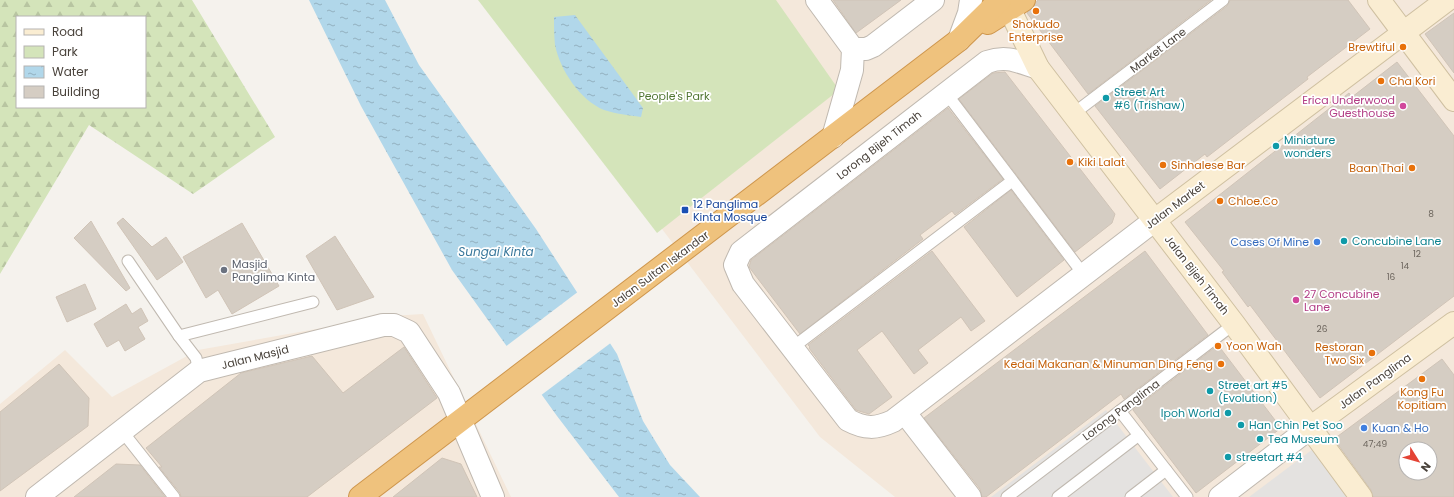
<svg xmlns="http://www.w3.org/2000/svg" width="1454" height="497" font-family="Poppins,sans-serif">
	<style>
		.commercial { fill: #f4e8db; fill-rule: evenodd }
		.forest { fill: url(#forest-firs); fill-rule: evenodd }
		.park { fill: #d4e4ba }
		.parking { fill: #e4e2e0 }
		.water { fill: url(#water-ripples) }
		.pier { fill: #f5f2ed }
		.building { fill: #d5cdc3; stroke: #d0c4b7; fill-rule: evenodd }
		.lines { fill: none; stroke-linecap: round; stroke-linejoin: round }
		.lane-casing { stroke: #c0b9b0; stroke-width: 13 }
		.street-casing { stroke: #c0b9b0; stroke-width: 24 }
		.secondary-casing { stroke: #cfc0a1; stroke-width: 24 }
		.highway-casing { stroke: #ce964d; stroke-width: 24 }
		.lane { stroke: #fff; stroke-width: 11 }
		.street { stroke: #fff; stroke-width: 22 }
		.secondary { stroke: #faedd2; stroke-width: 22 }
		.highway { stroke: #efc27d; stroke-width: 22 }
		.food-dot { fill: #e8710a; stroke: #fff; stroke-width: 1.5 }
		.culture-dot { fill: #0f9aa8; stroke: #fff; stroke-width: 1.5 }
		.hotel-dot { fill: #d1479c; stroke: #fff; stroke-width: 1.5 }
		.transit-dot { fill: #1a4fb4; stroke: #fff; stroke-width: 1.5 }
		.shop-dot { fill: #3f7fe0; stroke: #fff; stroke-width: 1.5 }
		.worship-dot { fill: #6b7280; stroke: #fff; stroke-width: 1.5 }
		.labels { text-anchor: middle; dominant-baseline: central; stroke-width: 3.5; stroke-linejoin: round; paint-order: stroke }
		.number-label { font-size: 9px; fill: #6c655d }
		.food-label { font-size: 11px; fill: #c56008; stroke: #fff; text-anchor: start }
		.street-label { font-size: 11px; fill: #49423b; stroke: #fff }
		.culture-label { font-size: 11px; fill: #0d838f; stroke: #fff; text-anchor: start }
		.park-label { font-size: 11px; fill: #517633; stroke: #fff }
		.hotel-label { font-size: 11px; fill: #b23c85; stroke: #fff; text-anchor: end }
		.transit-label { font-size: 11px; fill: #164399; stroke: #fff; text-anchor: start }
		.shop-label { font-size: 11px; fill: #366cbe; stroke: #fff; text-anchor: end }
		.worship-label { font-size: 11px; fill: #5b616d; stroke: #fff; text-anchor: start }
		.water-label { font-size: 12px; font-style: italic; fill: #3a789c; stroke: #fff }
	</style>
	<defs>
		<pattern id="forest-firs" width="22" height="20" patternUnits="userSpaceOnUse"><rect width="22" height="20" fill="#d4e4ba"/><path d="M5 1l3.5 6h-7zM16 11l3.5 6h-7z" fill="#b8c5a1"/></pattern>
		<pattern id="water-ripples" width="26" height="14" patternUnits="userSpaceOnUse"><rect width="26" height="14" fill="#b1d7ea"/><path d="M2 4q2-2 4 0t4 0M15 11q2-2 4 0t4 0" fill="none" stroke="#92b0bf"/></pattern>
	</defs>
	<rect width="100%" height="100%" fill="#f5f2ed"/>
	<g class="commercial">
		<path d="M488,0H1454V497H895L820,437ZM1406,449H1430V473H1406Z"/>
		<polygon points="423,314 511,497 0,497 0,404 65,350 112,397 198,350 390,316"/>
	</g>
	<path class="forest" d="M0,0H192L275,137L193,194L89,125L0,274ZM17,17H145V107H17Z"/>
	<polygon class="park" points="478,0 776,0 839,90 657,233"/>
	<g class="parking">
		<polygon points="1106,410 1173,497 991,497"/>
		<polygon points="1321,443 1360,497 1249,497"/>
	</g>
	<g class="water">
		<polygon points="309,0 385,0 419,65 536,229 617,354 643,421 670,465 700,497 619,497 557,416 452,270 361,106"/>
		<path d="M575,15L643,108L641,117C628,115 616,114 604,110C580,100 560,70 555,45C554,36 554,26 554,17Z"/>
	</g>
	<polygon class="pier" points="579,291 612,342 540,396 505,347"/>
	<g class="building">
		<polygon points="833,0 901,0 856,33"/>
		<polygon points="1038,0 1211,0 1088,94 1027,13"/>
		<polygon points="1230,0 1348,0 1370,29 1307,77 1308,79 1207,157 1205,154 1160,189 1095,106 1227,6"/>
		<polygon points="1454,13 1454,73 1425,34"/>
		<polygon points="1397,62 1454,136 1454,296 1320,398 1250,305 1248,307 1222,272 1224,271 1185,222 1349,93 1352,97"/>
		<polygon points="1005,72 1115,214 1112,223 1075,252 959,99 993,73"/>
		<polygon points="948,108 1003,179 955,215 952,211 920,235 923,239 800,334 749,267 751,260"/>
		<polygon points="1011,190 1064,260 1017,297 964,227"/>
		<polygon points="123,218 152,247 166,237 183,262 157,280 117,223"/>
		<polygon points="91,221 130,288 126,291 74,238"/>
		<polygon points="242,223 279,286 232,314 218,290 206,298 183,257"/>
		<polygon points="335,236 374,297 337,310 306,256"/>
		<polygon points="932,251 985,321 971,331 961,317 918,350 928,363 914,374 882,331 857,350 892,397 869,414 859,411 856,410 809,348 810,347 808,345"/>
		<polygon points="1145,251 1208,335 1124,399 1121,394 986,497 982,497 980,489 924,418"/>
		<polygon points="85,284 96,309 67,322 56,297"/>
		<polygon points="126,304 132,314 141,308 148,321 138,327 145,339 125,351 119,340 107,347 94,324"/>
		<polygon points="1218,345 1281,428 1196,493 1133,410"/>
		<polygon points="404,347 437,398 307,497 181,497 180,493 159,467 162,467 146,448 241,373 312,356 343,393"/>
		<path d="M1442,359L1454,375V497H1373L1371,490L1334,439ZM1406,449H1430V473H1406Z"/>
		<polygon points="59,364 89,398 88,426 0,491 0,412"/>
		<polygon points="442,458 461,464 477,497 393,497"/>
		<polygon points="116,464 140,465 165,497 74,497"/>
	</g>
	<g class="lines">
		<defs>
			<g id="lane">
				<polyline points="946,93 1084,275"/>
				<polyline points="1073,114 1223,0"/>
				<polyline points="128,261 179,336"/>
				<polyline points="792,348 1012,181"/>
				<polyline points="199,371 196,358 179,336 313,302"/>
				<polyline points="1120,411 1187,497"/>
				<polyline points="122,431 174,497"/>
				<polyline points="1007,497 1234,324"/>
				<polyline points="1058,497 1139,435"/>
				<polyline points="1131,497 1166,470"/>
			</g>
			<g id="street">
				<polyline points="817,0 853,49 852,70 833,137"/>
				<polyline points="959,40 969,13 971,0"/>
				<polyline points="853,49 866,49 873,46 933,0"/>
				<path d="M1038,68C1019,62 1007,55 987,62L741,252L735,265L743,284L848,420C865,429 876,429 893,421L1155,220"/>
				<polyline points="905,413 970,497"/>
				<polyline points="37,497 199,371 383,325 394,325 409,332 449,393 493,497"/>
				<polyline points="1220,497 1310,428"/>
			</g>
			<g id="secondary">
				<polyline points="1379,0 1454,100"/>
				<polyline points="1010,10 1038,68 1234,324 1361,497"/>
				<polyline points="1155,220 1447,0"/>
				<polyline points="1310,428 1454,323"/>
			</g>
			<g id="highway">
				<polyline points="988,23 1024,0"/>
				<polyline points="360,497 959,40 1000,0"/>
			</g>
		</defs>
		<use href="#lane" class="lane-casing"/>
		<use href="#street" class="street-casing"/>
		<use href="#secondary" class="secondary-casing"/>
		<use href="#highway" class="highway-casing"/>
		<use href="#lane" class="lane"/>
		<use href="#street" class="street"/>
		<use href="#secondary" class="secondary"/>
		<use href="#highway" class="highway"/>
	</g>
	<g class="food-dot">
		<circle cx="1036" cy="11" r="4"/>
		<circle cx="1403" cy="47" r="4"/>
		<circle cx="1381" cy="81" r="4"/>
		<circle cx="1070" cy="162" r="4"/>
		<circle cx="1163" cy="165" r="4"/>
		<circle cx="1412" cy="168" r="4"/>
		<circle cx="1220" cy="201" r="4"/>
		<circle cx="1218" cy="346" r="4"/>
		<circle cx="1372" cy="353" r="4"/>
		<circle cx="1221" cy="364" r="4"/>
		<circle cx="1422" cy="379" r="4"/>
	</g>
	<g class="culture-dot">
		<circle cx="1106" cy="98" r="4"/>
		<circle cx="1276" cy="146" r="4"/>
		<circle cx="1344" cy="241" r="4"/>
		<circle cx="1210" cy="391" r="4"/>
		<circle cx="1228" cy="413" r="4"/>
		<circle cx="1241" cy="425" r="4"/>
		<circle cx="1260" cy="439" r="4"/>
		<circle cx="1228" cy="457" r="4"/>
	</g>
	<g class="hotel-dot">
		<circle cx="1403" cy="106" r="4"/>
		<circle cx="1296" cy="300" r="4"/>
	</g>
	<rect class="transit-dot" x="681" y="206" width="8" height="8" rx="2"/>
	<g class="shop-dot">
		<circle cx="1317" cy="242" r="4"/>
		<circle cx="1364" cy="428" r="4"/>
	</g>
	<circle class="worship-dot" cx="224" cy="270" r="4"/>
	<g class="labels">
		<g class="number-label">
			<text x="1431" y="214">8</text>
			<text x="1417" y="254">12</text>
			<text x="1405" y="266">14</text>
			<text x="1391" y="277">16</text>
			<text x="1322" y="329">26</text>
			<text x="1375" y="444">47;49</text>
		</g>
		<g class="food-label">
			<text x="1036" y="24" text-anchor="middle">Shokudo<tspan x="1036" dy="13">Enterprise</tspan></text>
			<text x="1395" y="47" text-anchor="end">Brewtiful</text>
			<text x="1389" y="81">Cha Kori</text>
			<text x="1078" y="162">Kiki Lalat</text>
			<text x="1171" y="165">Sinhalese Bar</text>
			<text x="1404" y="168" text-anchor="end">Baan Thai</text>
			<text x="1228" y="201">Chloe.Co</text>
			<text x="1226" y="346">Yoon Wah</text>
			<text x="1364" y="347" text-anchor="end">Restoran<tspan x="1364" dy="13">Two Six</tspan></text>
			<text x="1213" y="364" text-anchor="end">Kedai Makanan &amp; Minuman Ding Feng</text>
			<text x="1422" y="392" text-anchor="middle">Kong Fu<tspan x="1422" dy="13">Kopitiam</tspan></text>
		</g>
		<g class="street-label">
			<text transform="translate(1158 50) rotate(-37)">Market Lane</text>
			<text transform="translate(879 145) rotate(-38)">Lorong Bijeh Timah</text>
			<text transform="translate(1175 205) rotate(-37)">Jalan Market</text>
			<text transform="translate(660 269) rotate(-37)">Jalan Sultan Iskandar</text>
			<text transform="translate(1197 275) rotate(52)">Jalan Bijeh Timah</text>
			<text transform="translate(255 357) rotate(-14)">Jalan Masjid</text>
			<text transform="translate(1375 381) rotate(-36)">Jalan Panglima</text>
			<text transform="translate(1121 410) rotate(-37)">Lorong Panglima</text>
		</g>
		<g class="culture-label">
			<text x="1114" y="92">Street Art<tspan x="1114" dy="13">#6 (Trishaw)</tspan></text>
			<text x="1284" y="140">Miniature<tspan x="1284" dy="13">wonders</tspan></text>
			<text x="1352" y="241">Concubine Lane</text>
			<text x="1218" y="385">Street art #5<tspan x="1218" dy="13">(Evolution)</tspan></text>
			<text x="1220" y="413" text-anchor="end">Ipoh World</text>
			<text x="1249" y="425">Han Chin Pet Soo</text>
			<text x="1268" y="439">Tea Museum</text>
			<text x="1236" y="457">streetart #4</text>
		</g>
		<g class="park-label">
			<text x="674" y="96">People's Park</text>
		</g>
		<g class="hotel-label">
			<text x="1395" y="100">Erica Underwood<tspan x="1395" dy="13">Guesthouse</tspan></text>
			<text x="1304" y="294" text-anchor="start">27 Concubine<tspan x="1304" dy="13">Lane</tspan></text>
		</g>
		<g class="transit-label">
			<text x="693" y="204">12 Panglima<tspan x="693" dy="13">Kinta Mosque</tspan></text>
		</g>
		<g class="shop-label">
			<text x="1309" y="242">Cases Of Mine</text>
			<text x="1372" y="428" text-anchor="start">Kuan &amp; Ho</text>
		</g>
		<g class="worship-label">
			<text x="232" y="264">Masjid<tspan x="232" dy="13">Panglima Kinta</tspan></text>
		</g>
		<g class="water-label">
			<text x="496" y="251">Sungai Kinta</text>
		</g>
	</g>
	<rect x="16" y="16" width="130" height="92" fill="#ffffff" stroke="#b6b3b1"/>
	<rect x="24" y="29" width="20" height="6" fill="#faedd2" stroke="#b6b3b1"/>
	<text x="52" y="36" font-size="12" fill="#49423b">Road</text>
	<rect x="24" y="46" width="20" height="12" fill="#d4e4ba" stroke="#b6b3b1"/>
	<text x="52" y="56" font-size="12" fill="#49423b">Park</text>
	<rect x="24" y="66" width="20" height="12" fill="url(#water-ripples)" stroke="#b6b3b1"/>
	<text x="52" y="76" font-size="12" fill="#49423b">Water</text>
	<rect x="24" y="86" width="20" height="12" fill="#d5cdc3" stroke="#b6b3b1"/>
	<text x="52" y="96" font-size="12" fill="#49423b">Building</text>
	<g transform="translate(1418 461) rotate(127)"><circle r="19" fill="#ffffff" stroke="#b6b3b1"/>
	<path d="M0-3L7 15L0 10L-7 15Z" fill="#e44335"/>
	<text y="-6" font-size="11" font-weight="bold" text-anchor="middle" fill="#49423b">N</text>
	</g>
</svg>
